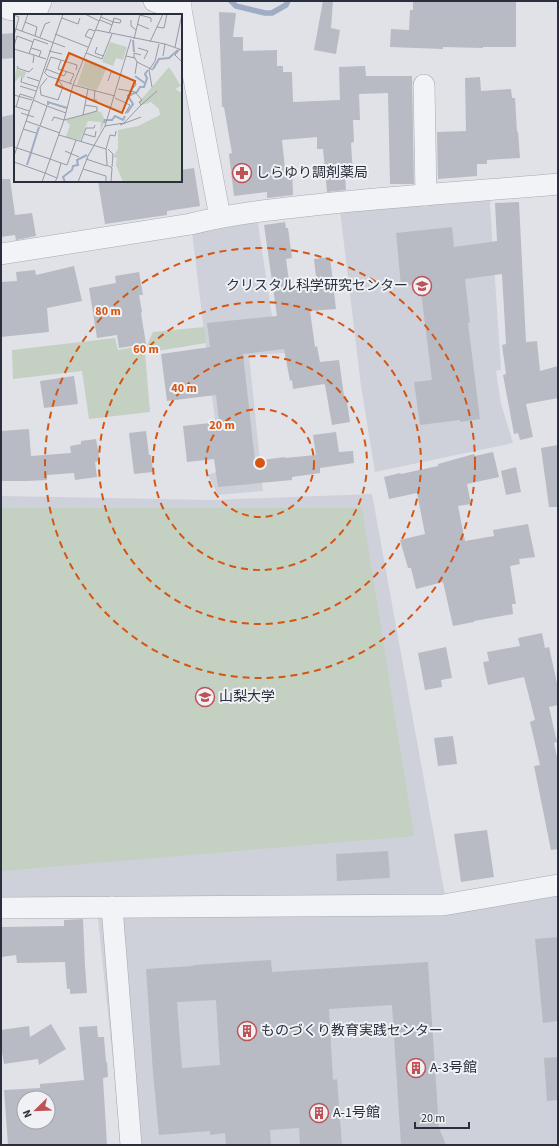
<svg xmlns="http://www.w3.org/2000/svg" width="559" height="1146" font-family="'Source Sans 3','Noto Sans JP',sans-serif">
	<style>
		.built { fill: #ced1d9 }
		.green { fill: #c4d0c2 }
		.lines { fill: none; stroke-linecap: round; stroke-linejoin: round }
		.stream { stroke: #9eacc4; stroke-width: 5.5 }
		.building { fill: #b8bbc3; fill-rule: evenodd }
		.street-casing { stroke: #a6a9b1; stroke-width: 22 }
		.street { stroke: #f2f3f6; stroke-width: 21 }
		.ring { fill: none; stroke: #d55511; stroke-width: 2; stroke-dasharray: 7 5 }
		.labels { text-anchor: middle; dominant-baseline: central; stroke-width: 4; stroke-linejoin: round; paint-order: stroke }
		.poi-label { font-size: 14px; fill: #2a2f3d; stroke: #eff1f5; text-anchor: start }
		.inset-river { fill: none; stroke: #9eacc4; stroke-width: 2 }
		.inset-road { fill: none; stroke: #979aa3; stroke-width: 1 }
		.view { fill: #d55511; fill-opacity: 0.15; stroke: #d55511; stroke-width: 2 }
		.inset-edge { fill: none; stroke: #2a2f3d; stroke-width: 2 }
		.centre { fill: #d55511; stroke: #eff1f5; stroke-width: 2 }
		.ring-label { font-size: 12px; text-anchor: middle; font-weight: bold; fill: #d55511; stroke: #eff1f5; stroke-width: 4; stroke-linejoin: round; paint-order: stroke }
	</style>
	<rect width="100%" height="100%" fill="#e0e2e7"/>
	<g class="built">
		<polygon points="489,190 501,370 496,371 501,404 513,443 375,472 361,386 339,202"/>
		<polygon points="256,211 274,329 286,353 249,355 263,491 218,495 208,475 221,470 191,224"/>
		<polygon points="372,494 448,912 558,893 558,1145 120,1145 114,1071 96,900 1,900 1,496 212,500"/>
	</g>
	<g class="green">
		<polygon points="204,327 206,343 145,353 150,412 89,419 82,371 13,379 12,350 115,338 118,350 147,345 153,332"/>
		<polygon points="1,508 362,508 414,836 1,871"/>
	</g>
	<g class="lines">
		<polyline class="stream" points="231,1 236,6 265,13 272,13 286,5 288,1"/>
	</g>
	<g class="building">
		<polygon points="323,1 333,1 331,28 340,30 336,54 314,50"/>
		<polygon points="413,1 516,1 516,47 483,47 483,48 443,47 443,49 390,47 391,29 409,30 410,10 413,10"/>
		<polygon points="219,12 236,13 233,37 243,37 243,51 277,50 277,66 283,66 283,72 292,72 293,102 340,100 339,67 365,66 366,76 412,76 414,184 390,184 388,93 359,94 360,120 353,120 354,142 351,143 353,174 345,175 346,190 327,192 323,149 317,149 317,137 282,140 285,169 292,168 293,195 267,198 267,192 234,196 229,154 232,153 224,107 222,107"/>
		<polygon points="14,33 15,58 1,59 1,34"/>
		<polygon points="480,77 481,91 511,89 512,98 515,98 517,132 518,131 520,158 487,160 487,164 477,164 477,176 438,179 437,132 466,131 465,78"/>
		<polygon points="15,114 15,146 1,149 1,117"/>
		<polygon points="194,168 200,206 167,211 167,215 105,224 98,181 181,181 181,170"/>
		<polygon points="1,179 10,179 15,215 32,213 36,236 16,240 15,235 1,237"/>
		<polygon points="519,202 526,342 537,341 540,371 558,366 558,398 526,404 533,437 520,440 518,433 514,434 503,375 506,374 502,345 506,344 502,274 465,279 470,323 468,323 480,419 460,422 460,420 420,425 414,382 432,380 420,284 401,286 396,233 452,227 454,247 497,241 495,203"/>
		<polygon points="285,222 286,228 288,228 292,258 286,259 290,289 317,286 314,259 330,257 336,309 310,311 315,347 317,346 320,362 339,360 344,396 346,396 350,422 332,425 325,385 324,384 293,389 292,380 290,381 284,349 243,354 255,461 285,457 285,458 316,455 313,435 336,432 339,452 353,451 354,463 320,468 320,473 292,477 292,480 218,487 214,459 187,462 183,426 219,422 216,395 167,401 161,354 210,347 207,323 277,316 264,225"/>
		<polygon points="74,266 82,301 47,308 49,332 1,337 1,282 17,281 16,272 35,270 36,275"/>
		<polygon points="139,272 143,295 139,295 142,312 141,313 146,344 119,348 117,335 97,338 89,288 116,283 115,276"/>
		<polygon points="74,376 78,404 44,408 40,381"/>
		<polygon points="29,429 31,456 71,453 70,446 81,444 81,441 96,439 100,461 95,462 97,477 75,480 74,473 47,475 47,480 27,481 1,481 1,431"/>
		<polygon points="146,431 149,455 151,455 153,472 134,474 129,433"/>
		<polygon points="558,445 558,507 549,507 541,448"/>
		<polygon points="493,452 499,477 467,484 471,504 458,506 465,541 494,536 493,530 528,524 535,557 519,559 520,564 510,566 516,604 512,604 513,614 474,621 474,622 453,626 443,582 416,589 411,568 408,568 400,540 425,534 417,493 389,499 384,477 400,473 401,474 438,466 438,464 474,454 475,456"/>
		<polygon points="516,467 521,492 506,495 501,471"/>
		<polygon points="542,633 545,648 549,647 558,688 558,705 549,707 557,742 554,743 558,762 558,849 551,850 534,766 540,765 530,722 535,720 524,677 488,685 483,662 489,661 487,652 520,646 518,638"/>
		<polygon points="446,647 452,678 441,680 442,687 425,690 418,653"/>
		<polygon points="453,736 457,764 438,766 434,738"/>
		<polygon points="487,830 494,877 461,882 454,834"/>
		<polygon points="388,851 390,878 337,881 336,854"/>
		<polygon points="83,919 85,966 87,993 70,994 70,989 67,989 65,962 17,963 16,955 1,957 1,927 64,926 64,920"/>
		<polygon points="558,937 558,1021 543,1023 535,939"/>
		<path d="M271,960L272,972L428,962L439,1128L446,1145H401L392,1005L329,1009L333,1080L337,1079L342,1145H300L299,1128L270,1130L271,1145H226L225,1133L210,1135V1131L159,1135L153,1073L146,969L193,966V965ZM216,1000L220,1065L182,1068L177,1002Z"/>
		<polygon points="51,1024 66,1049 39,1065 38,1059 4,1064 1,1046 1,1030 29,1026 30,1037"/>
		<path d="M97,1026L98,1037H104L106,1062H107L108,1077L103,1078L107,1145H8L4,1090L40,1088V1084L84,1080L79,1027ZM24,1098H48V1122H24Z"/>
		<polygon points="558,1057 558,1100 547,1101 544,1058"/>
	</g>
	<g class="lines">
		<defs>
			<g id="street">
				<polyline points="154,1 181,10"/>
				<polyline points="181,1 181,10 220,217"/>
				<polyline points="8,9 36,13 41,1"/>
				<polyline points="424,85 426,195"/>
				<path d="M1,254L191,224C235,213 278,209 323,204C401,196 480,191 558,184"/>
				<polyline points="112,907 131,1145"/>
				<polyline points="1,908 443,905 558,885"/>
			</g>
		</defs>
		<use href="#street" class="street-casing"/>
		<use href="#street" class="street"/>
	</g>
	<g class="ring">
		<circle cx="260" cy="463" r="54"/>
		<circle cx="260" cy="463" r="107"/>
		<circle cx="260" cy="463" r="161"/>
		<circle cx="260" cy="463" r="215"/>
	</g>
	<defs>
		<symbol id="pharmacy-ring" viewBox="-11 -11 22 22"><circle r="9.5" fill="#eff1f5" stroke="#bf5255" stroke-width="1.5"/><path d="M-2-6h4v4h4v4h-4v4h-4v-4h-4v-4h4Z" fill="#bf5255"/></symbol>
		<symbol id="university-ring" viewBox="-11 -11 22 22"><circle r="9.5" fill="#eff1f5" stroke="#bf5255" stroke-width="1.5"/><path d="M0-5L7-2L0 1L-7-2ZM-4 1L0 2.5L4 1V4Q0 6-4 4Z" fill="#bf5255"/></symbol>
		<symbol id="building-ring" viewBox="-11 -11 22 22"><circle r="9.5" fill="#eff1f5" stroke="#bf5255" stroke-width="1.5"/><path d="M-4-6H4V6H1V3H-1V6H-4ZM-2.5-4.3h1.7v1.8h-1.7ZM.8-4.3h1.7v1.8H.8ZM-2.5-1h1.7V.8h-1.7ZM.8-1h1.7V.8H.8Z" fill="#bf5255"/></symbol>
	</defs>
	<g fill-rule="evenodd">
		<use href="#pharmacy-ring" x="231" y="162" width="22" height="22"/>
		<use href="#university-ring" x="411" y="275" width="22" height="22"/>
		<use href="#university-ring" x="194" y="686" width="22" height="22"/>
		<use href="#building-ring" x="236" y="1020" width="22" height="22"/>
		<use href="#building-ring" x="405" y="1057" width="22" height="22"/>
		<use href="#building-ring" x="308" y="1102" width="22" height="22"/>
	</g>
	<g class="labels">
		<g class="poi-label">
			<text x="256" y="173">しらゆり調剤薬局</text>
			<text x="408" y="286" text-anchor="end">クリスタル科学研究センター</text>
			<text x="219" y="697">山梨大学</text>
			<text x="261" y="1031">ものづくり教育実践センター</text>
			<text x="430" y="1068">A-3号館</text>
			<text x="333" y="1113">A-1号館</text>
		</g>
	</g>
	<g transform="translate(14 14)">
		<rect width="168" height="168" fill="#e0e2e7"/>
		<path d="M96,28L113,33L109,46L102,44L99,52L88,48ZM72,45L93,53L83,76L63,71ZM155,53L167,72L161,75L168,79V168H109L102,151L103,144L99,143L104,135V116L124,112L146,101L145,95L137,88L128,91L125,88ZM2,55L12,58L10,64L6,62L0,69ZM83,97L87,98L91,106L86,119L87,108L74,107L66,126L52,123L56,111L51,106Z" fill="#c4d0c2"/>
		<path class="inset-river" d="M119,26L120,38M139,55L145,45L155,44L164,36M121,62L132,70M34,91V88L53,94M113,99L119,90L114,82L123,78L126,73H130L133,64L131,60L134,56M90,109L91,106H98L101,102L109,106L111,102M13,151L25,113M51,168L49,163L58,156L59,152L64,151L63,146L73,141"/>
		<path class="inset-road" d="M71,0L85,7M0,1L5,3L2,15H0M126,1L137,4V8M87,3L99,8L106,9L107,6L100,4L99,8L98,11M48,4L64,10L66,4M86,6L98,11L95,19M117,6V12L122,16M11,8L23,13L21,22M123,10L135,15M143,13L150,14L153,0M82,16L151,30L168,36M8,17L14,0M41,20L74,33M0,21L2,15L51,33M26,23L31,10L36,8M78,25L71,22L75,15L81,17M120,25L126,0M136,28L149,0M0,32L3,22L19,28M83,33L81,39L89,42M161,33L168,0M17,34L27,37L25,43M124,34L134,37L130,45M0,35L20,41L19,49M166,35L161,41L167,47M35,37L48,40M72,39L88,45L98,20M15,40L20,25L34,30M20,41L32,45M112,42L121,44L123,48L139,56M149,42L151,30M120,44V39L127,41M47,46L44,55L60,60L56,69M4,52L3,54L15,58L19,54M32,55L50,62L53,57M30,58L34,62L58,70M31,58L37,43L63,51L62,56M121,60L123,48M8,63L7,68L23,73M13,63L25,67M33,64L26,73L27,81L44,86L49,73L44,65M94,67L97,58L107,61M59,71L101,82M6,72L22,77M138,73L135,56L141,47L145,30M81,76L80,86H83M116,77L122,71L121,67M0,81L18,86M101,84L116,91L111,100M19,86L33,92M127,91L143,77M0,92L15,97M2,93L6,80L19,84M7,99L20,103M69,101L83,97V93L71,91M12,107L46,119M38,107L40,103L50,106L69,101L74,75M106,111L127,103M26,112L33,92L52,99M91,112L110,109L127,91L125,88L128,86L121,78L104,75M9,115L22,119M70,120L81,123L82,117M45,121L92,135L93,151L98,154L97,168M67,127L72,114H80L81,111M0,133L36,145M92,135L96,121L101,122L102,117M94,135L99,140L98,153M51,137L65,143M0,142L49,0M36,145L47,149L43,164M72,145L93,152M0,148L31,159M47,149L53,151L62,126M69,155L92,162V168M31,159L43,164L41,168M28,168L50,106L59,71L88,0M64,168L74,142L91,112L117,25"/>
		<path class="view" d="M55,39L121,67L108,99L42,71Z"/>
		<rect width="168" height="168" class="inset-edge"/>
	</g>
	<circle cx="260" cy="463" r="6" class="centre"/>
	<g class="ring-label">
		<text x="108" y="315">80 m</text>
		<text x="146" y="353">60 m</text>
		<text x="184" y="392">40 m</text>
		<text x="222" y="429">20 m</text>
	</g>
	<rect width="559" height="1146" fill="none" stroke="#2a2f3d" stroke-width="4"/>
	<g transform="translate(36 1110) rotate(247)"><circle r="19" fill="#eff1f5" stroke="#a0a3ab"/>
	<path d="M0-3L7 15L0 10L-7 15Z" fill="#bf5255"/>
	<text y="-6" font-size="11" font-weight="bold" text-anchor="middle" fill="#2a2f3d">N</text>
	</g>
	<path d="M415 1122v6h54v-6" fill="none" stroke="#2a2f3d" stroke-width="2"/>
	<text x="421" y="1122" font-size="12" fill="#2a2f3d" stroke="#eff1f5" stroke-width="3" paint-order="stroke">20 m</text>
</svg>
